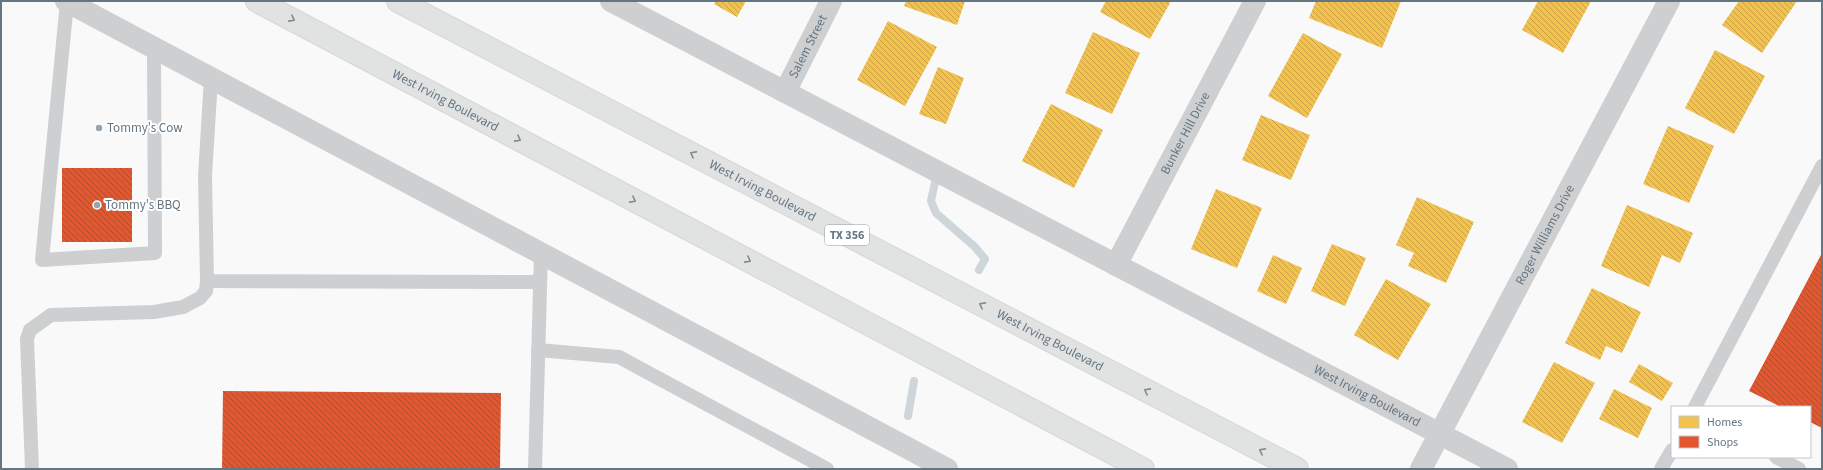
<svg xmlns="http://www.w3.org/2000/svg" width="1823" height="470" font-family="'Source Sans 3',sans-serif">
	<style>
		.homes { fill: url(#homes-back-hatch) }
		.shops { fill: url(#shops-back-hatch) }
		.lines { fill: none; stroke-linecap: round; stroke-linejoin: round }
		.stream { stroke: #ced6d9; stroke-width: 8 }
		.primary-casing { stroke: #d5d6d7; stroke-width: 24 }
		.service { stroke: #cecfd0; stroke-width: 14 }
		.minor { stroke: #cecfd0; stroke-width: 22 }
		.tertiary { stroke: #cecfd0; stroke-width: 22 }
		.primary { stroke: #e1e2e2; stroke-width: 22 }
		.oneway { stroke: #7e8c96 }
		.poi-dot { fill: #99a4ac; stroke: #fff; stroke-width: 1.5 }
		.labels { text-anchor: middle; dominant-baseline: central; stroke-width: 4; stroke-linejoin: round; paint-order: stroke }
		.shield { fill: #fff; stroke: #939fa8; stroke-width: 1 }
		.shield-label { font-size: 12px; font-weight: bold; fill: #657683 }
		.street-label { font-size: 13px; fill: #657683; stroke: #fff }
		.poi-label { font-size: 13px; fill: #657683; stroke: #fff; text-anchor: start }
	</style>
	<defs>
		<pattern id="homes-back-hatch" width="6" height="6" patternUnits="userSpaceOnUse"><rect width="6" height="6" fill="#f2c14e"/><path d="M-1 5l2 2M0 0l6 6M5-1l2 2" fill="none" stroke="#c8a146"/></pattern>
		<pattern id="shops-back-hatch" width="6" height="6" patternUnits="userSpaceOnUse"><rect width="6" height="6" fill="#e4572e"/><path d="M-1 5l2 2M0 0l6 6M5-1l2 2" fill="none" stroke="#b24a2c"/></pattern>
	</defs>
	<rect width="100%" height="100%" fill="#f9f9f9"/>
	<g class="homes">
		<polygon points="716,1 746,1 737,17 714,4"/>
		<polygon points="906,1 965,1 957,25 904,6"/>
		<polygon points="1106,1 1171,1 1150,39 1100,12"/>
		<polygon points="1316,1 1401,1 1382,48 1309,18"/>
		<polygon points="1538,1 1591,1 1563,53 1522,30"/>
		<polygon points="1739,1 1797,1 1762,53 1722,25"/>
		<polygon points="888,21 937,47 905,106 857,80"/>
		<polygon points="1093,32 1140,53 1112,114 1065,93"/>
		<polygon points="1303,33 1342,54 1307,118 1268,96"/>
		<polygon points="1715,50 1765,76 1734,134 1685,108"/>
		<polygon points="938,67 964,78 946,124 919,114"/>
		<polygon points="1051,104 1103,130 1074,188 1022,161"/>
		<polygon points="1261,115 1310,135 1291,180 1242,160"/>
		<polygon points="1668,126 1714,146 1689,203 1643,184"/>
		<polygon points="1216,189 1262,208 1237,268 1191,249"/>
		<polygon points="1417,197 1474,222 1446,283 1408,266 1414,253 1396,245"/>
		<polygon points="1627,205 1693,233 1680,263 1662,255 1649,287 1601,266"/>
		<polygon points="1332,244 1366,258 1345,306 1311,291"/>
		<polygon points="1273,255 1302,268 1286,304 1257,291"/>
		<polygon points="1386,279 1431,304 1398,360 1354,335"/>
		<polygon points="1592,288 1641,312 1622,353 1606,346 1600,360 1565,343"/>
		<polygon points="1554,362 1595,383 1562,443 1522,422"/>
		<polygon points="1639,364 1673,383 1662,401 1629,382"/>
		<polygon points="1614,389 1652,408 1638,438 1599,419"/>
	</g>
	<g class="shops">
		<rect x="62" y="168" width="70" height="74"/>
		<polygon points="1822,253 1822,428 1810,422 1810,407 1781,407 1749,391"/>
		<polygon points="223,391 501,393 500,469 222,469"/>
	</g>
	<g class="lines">
		<g class="stream">
			<polyline points="937,173 931,201 936,213 975,247 985,259 979,270"/>
			<polyline points="908,416 914,381"/>
		</g>
		<defs>
			<g id="primary">
				<path id="s5" d="M257,1L1143,469"/>
				<path id="s6" d="M398,1L1297,469"/>
			</g>
		</defs>
		<use href="#primary" class="primary-casing"/>
		<g class="service">
			<polyline points="67,2 42,260 155,253 154,48"/>
			<polyline points="211,78 205,176 207,281 540,282"/>
			<polyline points="538,350 619,357 827,469"/>
			<polyline points="1695,407 1822,166"/>
			<polyline points="1776,457 1799,469"/>
			<polyline points="32,469 27,339 30,330 51,315 154,312 183,307 200,298 206,291 207,281"/>
			<polyline points="535,469 541,253"/>
			<polyline points="1661,469 1672,450"/>
		</g>
		<g class="minor">
			<path id="s1" d="M785,92L831,1"/>
			<path id="s2" d="M1116,265L1255,1"/>
			<path id="s3" d="M1421,469L1669,1"/>
		</g>
		<g class="tertiary">
			<polyline points="66,1 947,469"/>
			<path id="s4" d="M611,1L1507,469"/>
		</g>
		<use href="#primary" class="primary"/>
	</g>
	<defs><path id="oneway-chevron" d="M-2-3.5L2.5 0L-2 3.5" fill="none" stroke-width="1.6" stroke-linecap="round" stroke-linejoin="round"/></defs>
	<g class="oneway">
		<use href="#oneway-chevron" transform="translate(292 19) rotate(28)"/>
		<use href="#oneway-chevron" transform="translate(518 139) rotate(28)"/>
		<use href="#oneway-chevron" transform="translate(693 154) rotate(-152)"/>
		<use href="#oneway-chevron" transform="translate(633 200) rotate(28)"/>
		<use href="#oneway-chevron" transform="translate(748 260) rotate(28)"/>
		<use href="#oneway-chevron" transform="translate(982 305) rotate(-152)"/>
		<use href="#oneway-chevron" transform="translate(1147 391) rotate(-152)"/>
		<use href="#oneway-chevron" transform="translate(1262 451) rotate(-152)"/>
	</g>
	<g class="poi-dot">
		<circle cx="99" cy="128" r="4"/>
		<circle cx="97" cy="205" r="4"/>
	</g>
	<g class="labels">
		<rect class="shield" x="825" y="225" width="44" height="20" rx="3"/>
		<g class="shield-label">
			<text x="847" y="235">TX 356</text>
		</g>
		<g class="street-label">
			<text stroke="none"><textPath href="#s1" startOffset="51">Salem Street</textPath></text>
			<text stroke="none"><textPath href="#s5" startOffset="213">West Irving Boulevard</textPath></text>
			<text stroke="none"><textPath href="#s2" startOffset="149">Bunker Hill Drive</textPath></text>
			<text stroke="none"><textPath href="#s6" startOffset="411">West Irving Boulevard</textPath></text>
			<text stroke="none"><textPath href="#s3" startOffset="265">Roger Williams Drive</textPath></text>
			<text stroke="none"><textPath href="#s6" startOffset="735">West Irving Boulevard</textPath></text>
			<text stroke="none"><textPath href="#s4" startOffset="853">West Irving Boulevard</textPath></text>
		</g>
		<g class="poi-label">
			<text x="107" y="128">Tommy's Cow</text>
			<text x="105" y="205">Tommy's BBQ</text>
		</g>
	</g>
	<rect width="1823" height="470" fill="none" stroke="#657683" stroke-width="4"/>
	<rect x="1671" y="406" width="140" height="52" fill="#ffffff" stroke="#c1c8cd"/>
	<rect x="1679" y="416" width="20" height="12" fill="#f2c14e" stroke="#c1c8cd"/>
	<text x="1707" y="426" font-size="12" fill="#657683">Homes</text>
	<rect x="1679" y="436" width="20" height="12" fill="#e4572e" stroke="#c1c8cd"/>
	<text x="1707" y="446" font-size="12" fill="#657683">Shops</text>
</svg>
